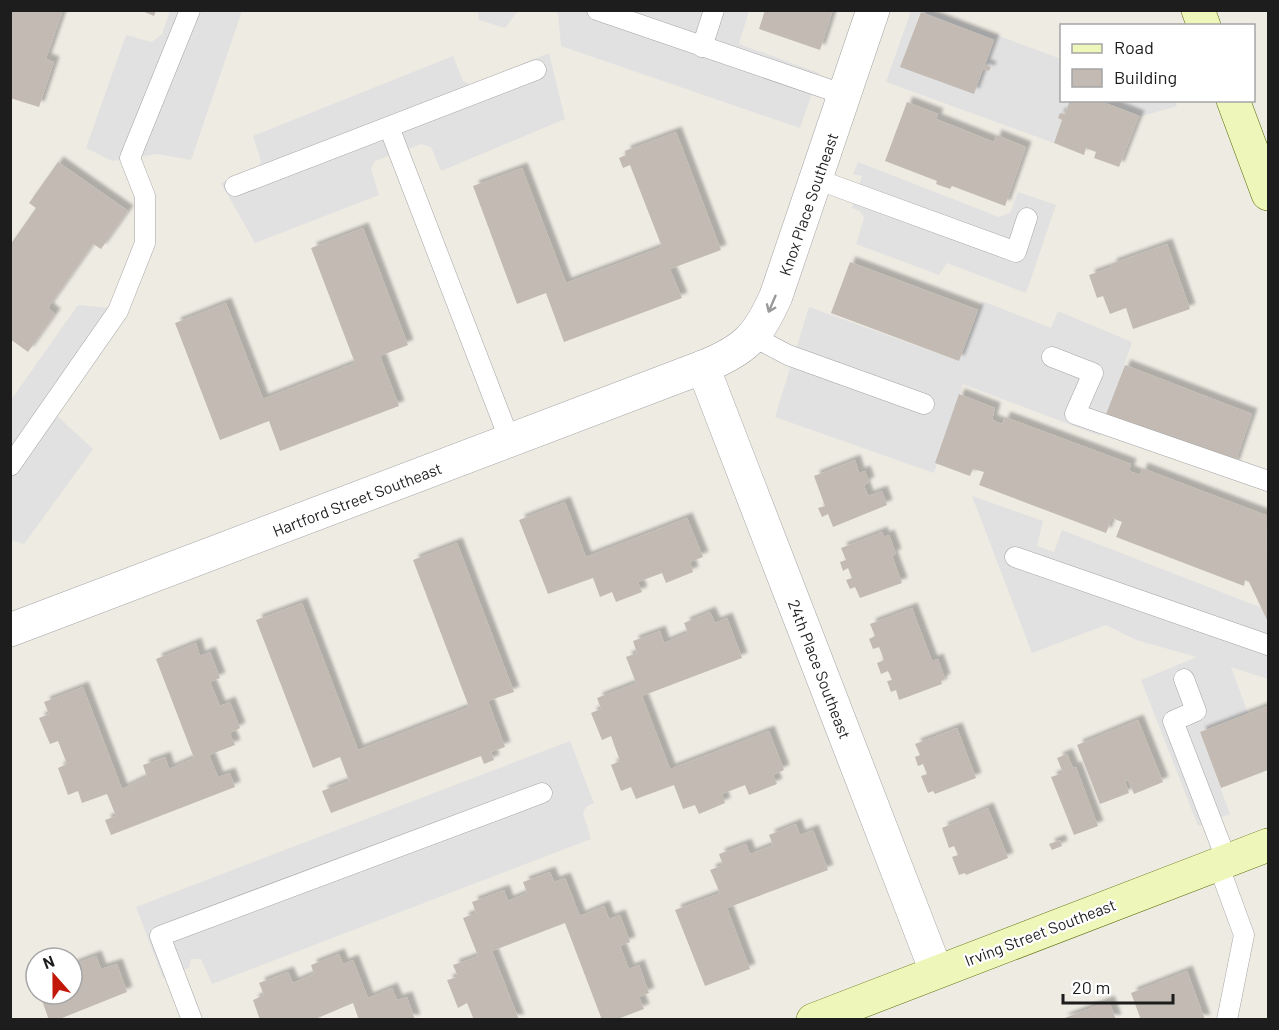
<svg xmlns="http://www.w3.org/2000/svg" width="1279" height="1030" font-family="Barlow,sans-serif">
	<style>
		.parking { fill: #e1e1e1; fill-rule: evenodd }
		.building { fill: #c2bab3; filter: url(#shadow) }
		.lines { fill: none; stroke-linecap: round; stroke-linejoin: round }
		.lane-casing { stroke: #a4a4a4; stroke-width: 21 }
		.street-casing { stroke: #a4a4a4; stroke-width: 34 }
		.secondary-casing { stroke: #5b6f09; stroke-width: 34 }
		.lane { stroke: #fff; stroke-width: 20 }
		.street { stroke: #fff; stroke-width: 33 }
		.secondary { stroke: #eef6b9; stroke-width: 33 }
		.oneway { stroke: #999 }
		.labels { text-anchor: middle; dominant-baseline: central; stroke-width: 4.5; stroke-linejoin: round; paint-order: stroke }
		.street-label { font-size: 16px; fill: #1d1d1d; stroke: #fff }
	</style>
	<defs>
		<filter id="shadow"><feDropShadow dx="5.5" dy="-5.5" stdDeviation="1.5" flood-color="#0004"/></filter>
	</defs>
	<rect width="100%" height="100%" fill="#eeebe3"/>
	<g class="parking">
		<polygon points="170,11 242,11 191,160 157,154 112,161 86,148 126,35 152,42 162,34"/>
		<polygon points="478,11 478,10 518,11 505,28 479,20"/>
		<polygon points="550,11 749,11 739,44 819,73 800,128 561,46 558,13"/>
		<path d="M911,11H932L1061,59L1062,100L1070,101L1065,114L1060,113L1058,118L1062,120L1054,143L886,82ZM920,12L994,40L985,65L991,68L989,71L983,69L974,94L901,67Z"/>
		<polygon points="549,53 565,119 441,171 431,147 421,144 375,161 371,169 379,195 255,243 221,183 259,167 261,161 253,136 453,56 463,81 471,85"/>
		<polygon points="1099,101 1175,101 1177,106 1142,116"/>
		<polygon points="858,162 999,217 1010,213 1018,192 1056,205 1026,293 947,263 939,275 856,244 864,218 860,211 852,208 862,176 853,174"/>
		<polygon points="982,301 1051,328 1058,311 1132,342 1100,436 963,384 934,473 775,417 809,307 959,361"/>
		<polygon points="78,305 109,308 44,404 93,449 24,544 11,540 11,400"/>
		<polygon points="972,496 1043,521 1037,546 1054,552 1062,530 1262,608 1268,622 1268,679 1231,667 1248,713 1200,732 1230,814 1198,826 1141,680 1197,657 1136,640 1106,625 1032,653"/>
		<polygon points="570,741 594,803 586,807 583,813 591,839 212,984 201,959 191,959 189,968 163,978 136,907"/>
	</g>
	<g class="building">
		<polygon points="10,10 63,10 46,59 54,62 39,107 10,98"/>
		<polygon points="140,10 156,10 154,16"/>
		<polygon points="765,10 833,10 820,50 759,29"/>
		<polygon points="921,12 994,40 985,65 991,67 989,71 983,69 974,94 900,67"/>
		<polygon points="1070,100 1098,100 1139,116 1119,167 1094,158 1096,152 1086,148 1084,155 1054,143 1062,120 1058,118 1060,113 1065,114"/>
		<polygon points="907,102 938,114 936,119 994,142 996,135 1026,147 1005,206 952,186 950,189 936,184 937,181 885,161"/>
		<polygon points="676,132 721,250 670,269 682,298 564,342 546,293 517,304 473,186 522,168 566,283 662,247 630,165 623,168 619,158 626,155 625,151"/>
		<polygon points="58,162 128,211 101,249 93,244 48,308 55,314 28,352 10,339 10,245 36,208 29,203"/>
		<polygon points="363,228 408,345 380,356 399,406 280,451 269,421 220,440 175,323 226,303 263,399 355,363 311,248"/>
		<polygon points="1167,244 1190,309 1133,329 1126,308 1110,314 1103,296 1097,298 1089,275 1112,267 1111,264"/>
		<polygon points="850,262 978,310 959,361 831,313"/>
		<polygon points="1125,365 1252,414 1234,466 1105,417"/>
		<polygon points="959,394 995,408 992,420 1002,424 1005,417 1131,464 1129,471 1140,475 1142,468 1268,516 1266,525 1268,622 1249,582 1245,580 1244,586 1116,537 1122,522 1112,518 1106,533 979,485 984,472 973,469 970,476 935,463"/>
		<polygon points="855,460 859,473 865,471 869,482 864,485 868,496 882,491 887,505 833,527 828,514 822,517 818,508 825,506 814,476"/>
		<polygon points="565,502 586,557 687,518 703,557 690,562 693,572 666,583 662,573 638,582 642,592 616,602 612,592 600,597 593,578 548,594 519,520"/>
		<polygon points="882,532 884,537 889,535 896,554 892,556 902,583 860,598 855,587 850,589 846,580 852,578 848,568 843,571 840,562 846,560 841,548"/>
		<polygon points="457,543 514,692 488,701 505,747 491,752 494,760 484,764 481,756 331,813 322,791 349,781 340,757 313,768 256,620 302,603 358,750 469,707 413,560"/>
		<polygon points="912,608 932,661 938,659 945,679 941,681 942,684 899,700 896,690 891,692 887,681 892,680 888,671 881,674 877,663 884,660 879,647 873,649 869,639 875,636 870,624"/>
		<polygon points="710,612 715,623 727,618 742,658 642,696 670,769 769,731 784,770 773,775 777,784 749,795 745,785 722,794 725,803 699,814 695,805 683,809 674,785 636,799 631,787 621,791 611,765 620,761 611,736 602,740 591,713 601,709 597,698 636,683 626,657 637,653 633,641 660,631 664,643 688,633 684,623"/>
		<polygon points="196,643 200,656 210,652 220,678 210,682 220,706 230,702 240,728 230,733 235,745 209,755 218,777 230,773 235,787 111,835 105,820 116,816 107,794 82,803 78,791 68,795 58,768 67,764 58,741 50,744 39,718 49,714 44,702 83,687 122,789 147,777 143,765 165,757 169,769 194,758 156,659"/>
		<polygon points="1268,706 1268,770 1221,788 1200,732"/>
		<polygon points="1138,720 1163,782 1134,794 1128,780 1125,781 1129,793 1100,804 1077,745"/>
		<polygon points="957,728 976,778 935,794 933,791 928,793 921,776 927,774 923,764 918,766 915,757 920,755 915,744"/>
		<polygon points="1067,754 1073,768 1076,767 1098,826 1074,835 1051,777 1063,773 1057,758"/>
		<polygon points="988,808 1008,858 966,875 965,873 959,875 952,857 958,855 954,846 949,848 942,828"/>
		<polygon points="796,824 800,835 813,830 828,870 727,908 750,969 705,986 675,910 720,893 710,870 723,865 719,854 746,844 750,854 773,845 769,835"/>
		<polygon points="1060,840 1062,846 1052,850 1049,844"/>
		<polygon points="550,872 554,882 565,878 580,916 604,906 609,919 620,915 630,942 620,946 629,969 639,965 649,993 639,997 644,1009 615,1020 602,1020 565,923 492,951 519,1020 474,1020 467,1003 458,1008 447,980 458,977 453,965 478,956 463,918 476,913 472,902 504,890 508,901 527,893 523,882"/>
		<polygon points="339,954 343,964 353,960 368,998 392,988 397,1000 407,997 415,1020 359,1020 353,1003 313,1020 260,1020 253,1000 264,995 259,983 288,972 293,983 314,974 311,965"/>
		<polygon points="96,956 101,969 117,964 127,992 57,1020 49,1020 40,995 72,994 72,965"/>
		<polygon points="1187,971 1205,1020 1141,1020 1131,993"/>
		<polygon points="1109,1001 1116,1020 1062,1020 1062,1019"/>
	</g>
	<g class="lines">
		<defs>
			<g id="lane">
				<polyline points="597,10 845,95"/>
				<polyline points="702,47 714,10"/>
				<polyline points="389,127 510,441"/>
				<polyline points="816,179 1016,252 1027,218"/>
				<polyline points="235,186 536,70"/>
				<polyline points="754,337 788,355 924,404"/>
				<polyline points="1052,357 1093,373 1075,414 1268,481"/>
				<polyline points="10,466 118,311 145,243 145,196 130,158 190,10"/>
				<polyline points="1015,557 1268,645"/>
				<polyline points="1184,679 1196,711 1173,721 1227,861"/>
				<polyline points="1218,864 1244,935 1227,1020"/>
				<polyline points="192,1020 160,936 542,793"/>
			</g>
			<g id="street">
				<polyline points="703,367 936,971"/>
				<path d="M10,630L703,367C745,350 758,337 776,296L873,10"/>
			</g>
			<g id="secondary">
				<polyline points="1198,10 1204,26"/>
				<polyline points="1233,100 1268,194"/>
				<polyline points="813,1020 1268,845"/>
			</g>
		</defs>
		<use href="#lane" class="lane-casing"/>
		<use href="#street" class="street-casing"/>
		<use href="#secondary" class="secondary-casing"/>
		<use href="#lane" class="lane"/>
		<use href="#street" class="street"/>
		<use href="#secondary" class="secondary"/>
	</g>
	<defs><path id="oneway-shaft" d="M-6 0H5M1.5-3L5.5 0L1.5 3" fill="none" stroke-width="1.6" stroke-linecap="round" stroke-linejoin="round" transform="scale(1.5)"/></defs>
	<use class="oneway" href="#oneway-shaft" transform="translate(772 304) rotate(113)"/>
	<g class="labels">
		<g class="street-label">
			<text transform="translate(808 204) rotate(-71)">Knox Place Southeast</text>
			<text transform="translate(357 499) rotate(-21)">Hartford Street Southeast</text>
			<text transform="translate(820 669) rotate(69)">24th Place Southeast</text>
			<text transform="translate(1040 932) rotate(-21)">Irving Street Southeast</text>
		</g>
	</g>
	<rect width="1279" height="1030" fill="none" stroke="#1d1d1d" stroke-width="24"/>
	<rect x="1060" y="24" width="195" height="78" fill="#ffffff" stroke="#a5a5a5" stroke-width="1.5"/>
	<rect x="1072" y="44" width="30" height="9" fill="#eef6b9" stroke="#a5a5a5" stroke-width="1.5"/>
	<text x="1114" y="54" font-size="18" fill="#1d1d1d">Road</text>
	<rect x="1072" y="69" width="30" height="18" fill="#c2bab3" stroke="#a5a5a5" stroke-width="1.5"/>
	<text x="1114" y="84" font-size="18" fill="#1d1d1d">Building</text>
	<g transform="translate(54 976) rotate(339)"><circle r="28" fill="#ffffff" stroke="#a5a5a5" stroke-width="1.5"/>
	<path d="M0-4.5L10 22L0 15L-10 22Z" fill="#c11809"/>
	<text y="-9" font-size="16" font-weight="bold" text-anchor="middle" fill="#1d1d1d">N</text>
	</g>
	<path d="M1063 994v9h110v-9" fill="none" stroke="#1d1d1d" stroke-width="3"/>
	<text x="1072" y="994" font-size="18" fill="#1d1d1d" stroke="#ffffff" stroke-width="4.5" paint-order="stroke">20 m</text>
</svg>
